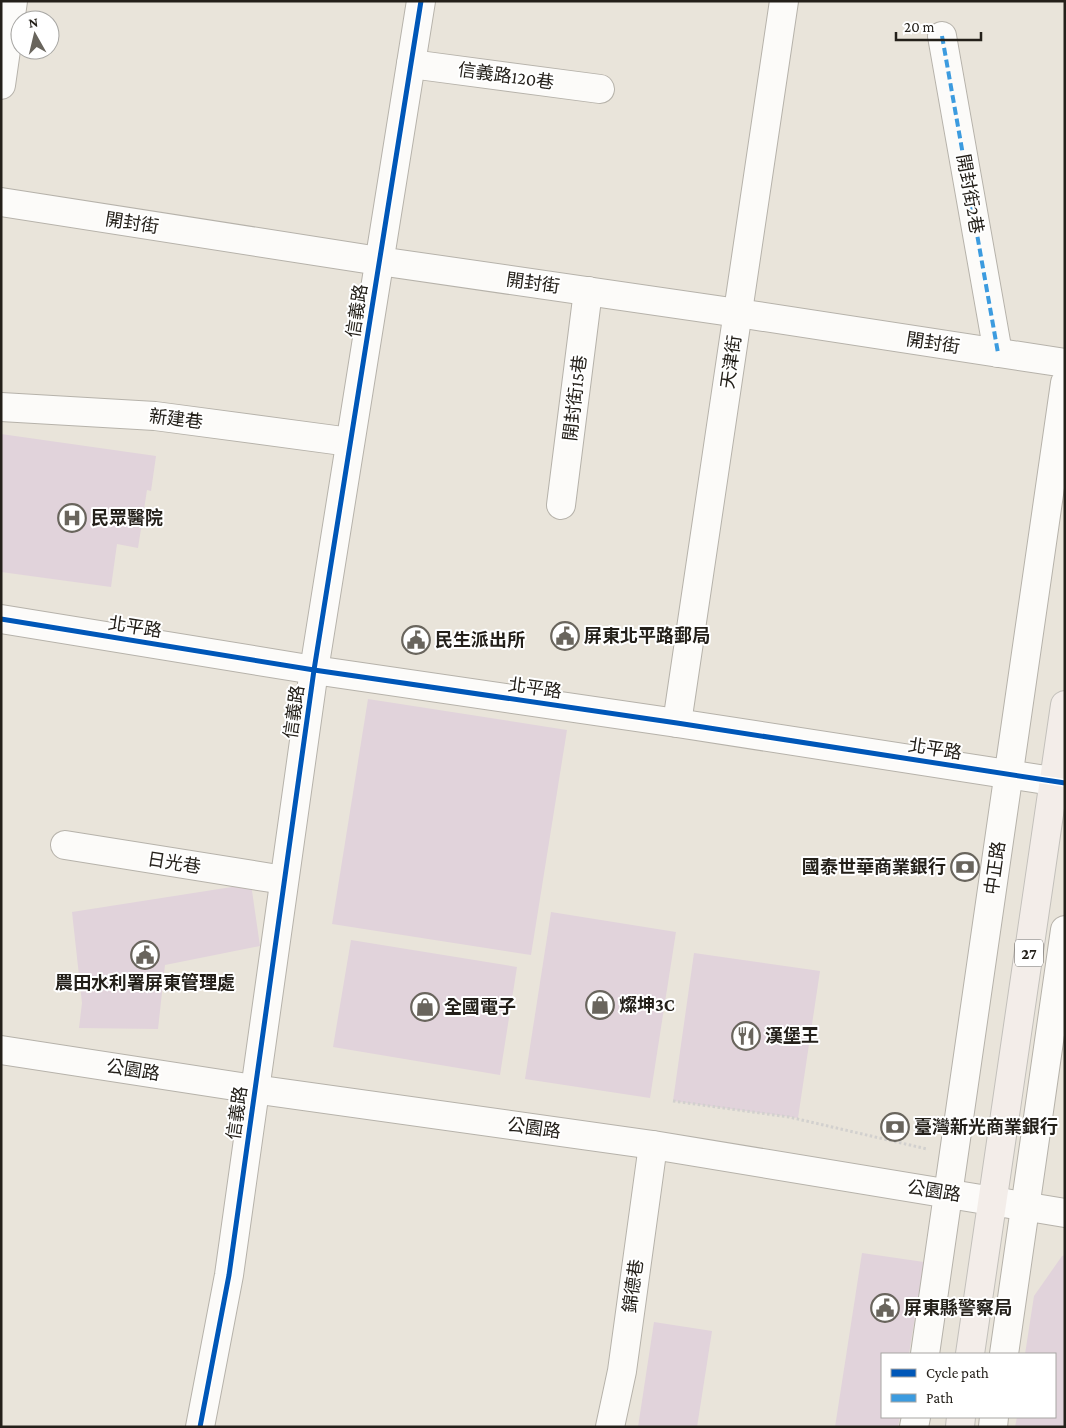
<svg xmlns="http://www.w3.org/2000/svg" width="1066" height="1428" font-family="'Crimson Pro','Noto Sans TC',serif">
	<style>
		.building { fill: #e1d3db }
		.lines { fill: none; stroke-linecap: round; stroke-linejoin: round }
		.minor-casing { stroke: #b6b2aa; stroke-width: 30 }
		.major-casing { stroke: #c3c0bb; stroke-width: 30 }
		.path { stroke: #d2d0ce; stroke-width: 3; stroke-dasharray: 2.5 2.5; stroke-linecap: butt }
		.minor { stroke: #fcfbf9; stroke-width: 28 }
		.major { stroke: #f3ede9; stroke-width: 28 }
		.quiet { stroke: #3c9bdf; stroke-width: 4; stroke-dasharray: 8 4; stroke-linecap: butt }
		.cycleway-casing { stroke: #fff; stroke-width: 8 }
		.cycleway { stroke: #0057b8; stroke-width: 5 }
		.labels { text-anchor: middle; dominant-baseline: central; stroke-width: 4; stroke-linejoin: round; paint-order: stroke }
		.shield { fill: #fff; stroke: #66635f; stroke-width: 1 }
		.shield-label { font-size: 16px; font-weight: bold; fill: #24201a }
		.street-label { font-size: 18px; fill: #24201a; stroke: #fff }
		.poi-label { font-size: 18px; font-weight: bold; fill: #24201a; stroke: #fff; text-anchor: start }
	</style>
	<rect width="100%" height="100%" fill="#e9e4da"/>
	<g class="building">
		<polygon points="1,434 156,456 151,491 147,490 138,548 117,544 111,587 1,572"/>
		<polygon points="368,699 567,730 531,955 332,924"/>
		<polygon points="251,884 260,946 165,965 158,1029 79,1028 82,1003 72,912"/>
		<polygon points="551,912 676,932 650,1098 525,1079"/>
		<polygon points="351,940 517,967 500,1075 333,1047"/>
		<polygon points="694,953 820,971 798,1118 673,1101"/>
		<polygon points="862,1253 924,1262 909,1354 882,1354 882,1417 900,1417 898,1427 835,1427"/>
		<polygon points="1065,1255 1065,1427 1015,1427 1017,1417 1055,1417 1055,1354 1025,1354 1034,1296 1062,1256"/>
		<polygon points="654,1322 712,1331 697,1427 638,1427"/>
	</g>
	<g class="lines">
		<defs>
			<g id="minor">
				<polyline points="942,36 998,353"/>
				<polyline points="411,64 600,89"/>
				<polyline points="1,85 13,1"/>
				<polyline points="1,202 379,261 738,313 1065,363"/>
				<polyline points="1,407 155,416 350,442"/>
				<polyline points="561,505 588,291"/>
				<polyline points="1,619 314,670 677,723 1065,783"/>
				<polyline points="677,723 784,1"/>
				<polyline points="65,845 284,880"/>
				<polyline points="1,1050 254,1089 653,1145 1065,1213"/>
				<polyline points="925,1354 1065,383"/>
				<polyline points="1004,1354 1065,930"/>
				<polyline points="200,1427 229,1275 314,670 421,1"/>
				<polyline points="610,1427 622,1371 653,1145"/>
				<polyline points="914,1427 916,1417"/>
				<polyline points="993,1427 994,1417"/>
			</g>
			<g id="major">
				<polyline points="970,1354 1065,705"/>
				<polyline points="960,1427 961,1417"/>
			</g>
		</defs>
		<use href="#minor" class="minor-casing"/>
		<use href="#major" class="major-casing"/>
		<polyline class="path" points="673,1101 789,1117 927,1149"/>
		<use href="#minor" class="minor"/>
		<use href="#major" class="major"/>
		<polyline class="quiet" points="942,36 998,353"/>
		<defs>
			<g id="cycleway">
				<polyline points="1,619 314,670 677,723 1065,783"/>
				<polyline points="200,1427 229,1275 314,670 421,1"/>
			</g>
		</defs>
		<use href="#cycleway" class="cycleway-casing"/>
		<use href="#cycleway" class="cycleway"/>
	</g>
	<defs>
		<symbol id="hospital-ring" viewBox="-11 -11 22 22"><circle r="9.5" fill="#fff" stroke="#69655d" stroke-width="1.5"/><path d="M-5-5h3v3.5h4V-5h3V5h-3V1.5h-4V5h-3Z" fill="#69655d"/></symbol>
		<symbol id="civic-ring" viewBox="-11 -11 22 22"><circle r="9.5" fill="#fff" stroke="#69655d" stroke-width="1.5"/><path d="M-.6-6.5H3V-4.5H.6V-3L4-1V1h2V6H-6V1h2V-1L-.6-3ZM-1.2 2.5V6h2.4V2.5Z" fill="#69655d"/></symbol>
		<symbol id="bank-ring" viewBox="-11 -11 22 22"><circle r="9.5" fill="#fff" stroke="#69655d" stroke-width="1.5"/><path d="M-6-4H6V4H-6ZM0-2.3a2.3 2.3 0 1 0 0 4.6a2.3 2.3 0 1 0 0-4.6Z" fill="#69655d"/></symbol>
		<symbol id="shop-ring" viewBox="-11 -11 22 22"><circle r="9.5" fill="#fff" stroke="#69655d" stroke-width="1.5"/><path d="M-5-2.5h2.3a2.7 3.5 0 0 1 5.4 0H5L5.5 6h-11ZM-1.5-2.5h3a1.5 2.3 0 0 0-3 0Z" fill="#69655d"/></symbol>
		<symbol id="restaurant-ring" viewBox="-11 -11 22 22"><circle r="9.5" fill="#fff" stroke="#69655d" stroke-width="1.5"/><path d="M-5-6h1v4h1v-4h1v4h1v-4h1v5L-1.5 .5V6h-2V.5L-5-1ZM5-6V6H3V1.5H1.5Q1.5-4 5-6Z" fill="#69655d"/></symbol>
	</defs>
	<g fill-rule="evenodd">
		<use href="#hospital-ring" x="56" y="502" width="32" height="32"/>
		<use href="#civic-ring" x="549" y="620" width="32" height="32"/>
		<use href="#civic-ring" x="400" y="624" width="32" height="32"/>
		<use href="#bank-ring" x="949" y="851" width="32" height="32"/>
		<use href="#civic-ring" x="129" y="939" width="32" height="32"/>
		<use href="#shop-ring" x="584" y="989" width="32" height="32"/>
		<use href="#shop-ring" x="409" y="991" width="32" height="32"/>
		<use href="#restaurant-ring" x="730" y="1020" width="32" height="32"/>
		<use href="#bank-ring" x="879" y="1111" width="32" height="32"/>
		<use href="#civic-ring" x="869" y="1292" width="32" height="32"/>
	</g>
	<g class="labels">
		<rect class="shield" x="1015" y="939.5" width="28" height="27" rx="4"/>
		<g class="shield-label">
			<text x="1029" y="953">27</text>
		</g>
		<g class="street-label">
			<text transform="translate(506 76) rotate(8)">信義路120巷</text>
			<text transform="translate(970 194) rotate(80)">開封街2巷</text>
			<text transform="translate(132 223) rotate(9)">開封街</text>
			<text transform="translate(533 283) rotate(8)">開封街</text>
			<text transform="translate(357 311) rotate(-81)">信義路</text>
			<text transform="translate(933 343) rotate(9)">開封街</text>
			<text transform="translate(731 362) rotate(-82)">天津街</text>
			<text transform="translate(575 398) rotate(-83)">開封街15巷</text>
			<text transform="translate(176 419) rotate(7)">新建巷</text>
			<text transform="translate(135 627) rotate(9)">北平路</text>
			<text transform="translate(535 688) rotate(8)">北平路</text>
			<text transform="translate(294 712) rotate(-82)">信義路</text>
			<text transform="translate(935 749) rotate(9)">北平路</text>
			<text transform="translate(174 863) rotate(9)">日光巷</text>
			<text transform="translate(995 868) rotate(-82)">中正路</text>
			<text transform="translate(133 1070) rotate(9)">公園路</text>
			<text transform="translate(237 1113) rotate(-82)">信義路</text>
			<text transform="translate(534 1128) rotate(8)">公園路</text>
			<text transform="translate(934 1191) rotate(9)">公園路</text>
			<text transform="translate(633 1286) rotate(-82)">錦德巷</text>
		</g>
		<g class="poi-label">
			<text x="91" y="518">民眾醫院</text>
			<text x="584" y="636">屏東北平路郵局</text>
			<text x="435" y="640">民生派出所</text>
			<text x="946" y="867" text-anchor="end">國泰世華商業銀行</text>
			<text x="145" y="983" text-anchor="middle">農田水利署屏東管理處</text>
			<text x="619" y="1005">燦坤3C</text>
			<text x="444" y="1007">全國電子</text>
			<text x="765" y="1036">漢堡王</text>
			<text x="914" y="1127">臺灣新光商業銀行</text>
			<text x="904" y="1308">屏東縣警察局</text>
		</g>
	</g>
	<rect width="1066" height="1428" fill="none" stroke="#24201a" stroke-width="5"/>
	<rect x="881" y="1353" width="175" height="65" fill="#ffffff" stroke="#a7a6a3"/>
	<rect x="891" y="1369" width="25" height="8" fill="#0057b8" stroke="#a7a6a3"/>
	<text x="926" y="1378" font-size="15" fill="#24201a">Cycle path</text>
	<rect x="891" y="1394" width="25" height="8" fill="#3c9bdf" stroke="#a7a6a3"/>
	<text x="926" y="1403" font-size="15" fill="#24201a">Path</text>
	<g transform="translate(35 35) rotate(352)"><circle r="24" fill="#ffffff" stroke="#a7a6a3"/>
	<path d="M0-4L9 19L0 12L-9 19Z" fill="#69655d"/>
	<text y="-8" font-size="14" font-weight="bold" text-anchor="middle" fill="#24201a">N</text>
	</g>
	<path d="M896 32v8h85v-8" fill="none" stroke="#24201a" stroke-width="2.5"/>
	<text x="904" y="32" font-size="15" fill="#24201a" stroke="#ffffff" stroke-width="4" paint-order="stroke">20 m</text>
</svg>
